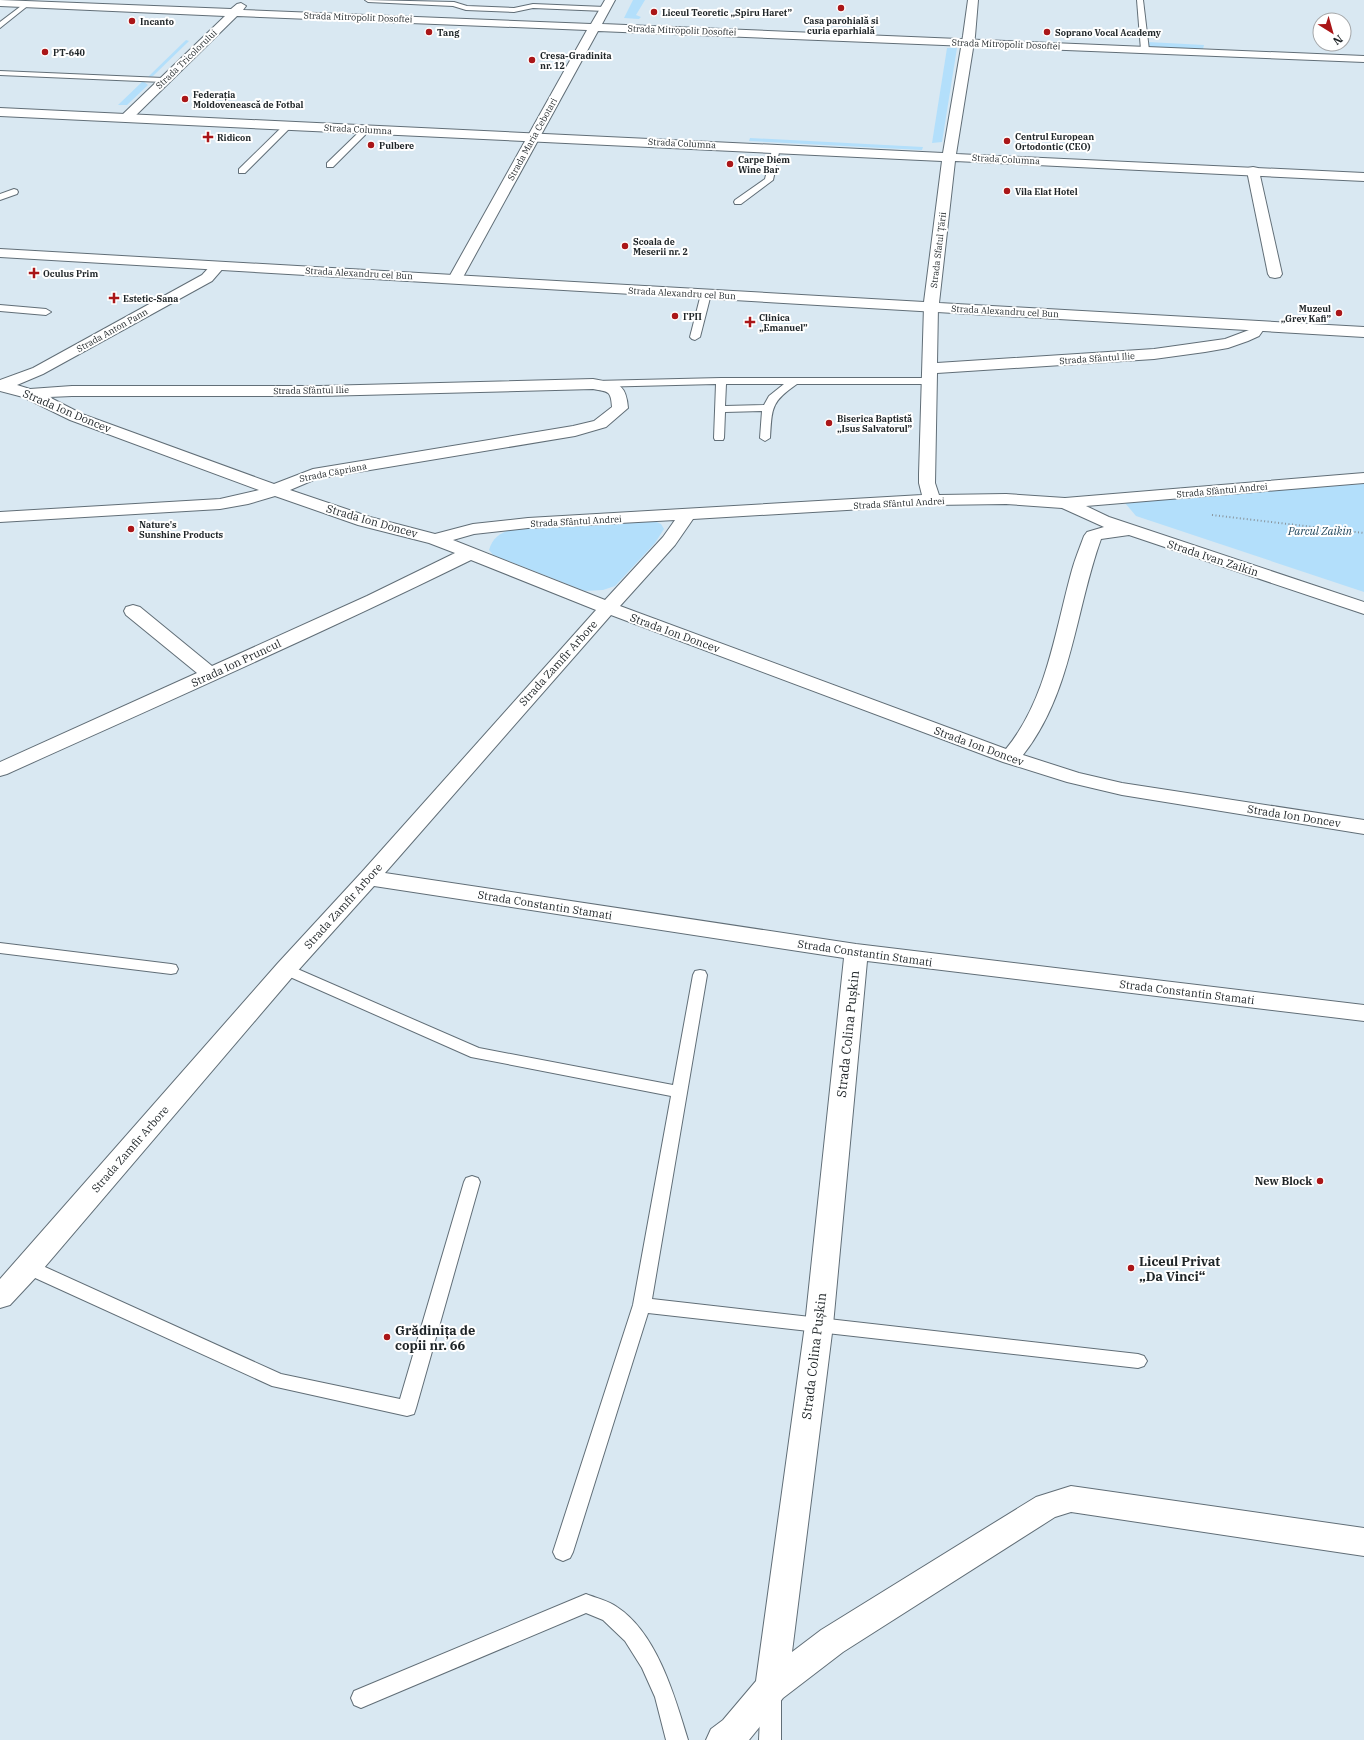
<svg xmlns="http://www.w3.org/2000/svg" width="1364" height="1740" font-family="'IBM Plex Serif',serif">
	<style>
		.green { fill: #b3dffb }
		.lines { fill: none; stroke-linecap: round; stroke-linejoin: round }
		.service-casing { stroke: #616e77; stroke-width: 2 }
		.minor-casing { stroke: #616e77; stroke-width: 2 }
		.secondary-casing { stroke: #616e77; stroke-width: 2 }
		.path { stroke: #89949c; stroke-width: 2; stroke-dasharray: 1 2.5; stroke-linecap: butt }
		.service { fill: #fff; fill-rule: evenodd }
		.minor { fill: #fff; fill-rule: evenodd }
		.secondary { fill: #fff; fill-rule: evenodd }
		.poi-dot { fill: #aa1618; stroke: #fff; stroke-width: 1.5 }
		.labels { text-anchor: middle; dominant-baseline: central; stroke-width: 4; stroke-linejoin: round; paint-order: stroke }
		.far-poi-label { font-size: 9px; font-weight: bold; fill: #1e2427; stroke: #fff; text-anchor: start }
		.far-street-label { font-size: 9px; fill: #1e2427; stroke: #fff }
		.street-label { font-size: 11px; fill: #1e2427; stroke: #fff }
		.park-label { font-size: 11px; font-style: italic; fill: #22485e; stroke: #fff }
		.poi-label { font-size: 11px; font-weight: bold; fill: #1e2427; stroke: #fff; text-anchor: end }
		.near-street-label { font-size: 13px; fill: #1e2427; stroke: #fff }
		.near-poi-label { font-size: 13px; font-weight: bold; fill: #1e2427; stroke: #fff; text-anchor: start }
	</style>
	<rect width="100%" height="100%" fill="#d9e8f2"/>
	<g class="green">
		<polygon points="633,0 645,0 636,15 641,17 639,19 624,18"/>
		<polygon points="186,40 189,41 153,76 148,77"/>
		<polygon points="1148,42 1204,45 1203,49 1148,48"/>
		<polygon points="947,48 957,48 942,142 932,143"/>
		<polygon points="143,81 148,85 127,105 118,105"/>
		<polygon points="750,138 923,147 922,150 749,141"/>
		<polygon points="1364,484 1364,592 1136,516 1120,497"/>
		<path d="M652,520L661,524L664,529L655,543L615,586L603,590L585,591L493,555L489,550C493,535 505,531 519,527Z"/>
	</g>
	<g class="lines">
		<defs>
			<g id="service">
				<polygon points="365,0 454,2 467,6 514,8 533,4 605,7 608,9 605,11 533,8 514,12 466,10 453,6 368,2"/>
				<polygon points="1137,0 1143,0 1149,50 1145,52 1141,50"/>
				<polygon points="25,3 30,4 0,28 0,22"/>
				<polygon points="0,71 163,78 167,80 163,82 0,75"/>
				<polygon points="285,124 291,124 292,126 245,173 239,173 239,169"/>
				<polygon points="361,127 367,127 368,129 365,135 333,167 327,167 327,163 359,132"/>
				<polygon points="773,146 776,146 780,148 773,180 741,204 735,204 734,202 735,200 765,179"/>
				<polygon points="14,189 17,190 18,192 17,194 0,200 0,194"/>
				<polygon points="706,291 711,294 700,337 695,340 692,339 690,337 701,294"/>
				<polygon points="0,305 46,309 51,312 46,315 0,311"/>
				<path d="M721,378H929L934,381L929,384H797C771,402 772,407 770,438L765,441L760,438L762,411L725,412L724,438L723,440H715L714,438L716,384L595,387L590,384L595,381ZM726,384H784L769,396L764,405L725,406Z"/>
				<polygon points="0,943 171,964 176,965 178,969 176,973 171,974 0,953"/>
				<polygon points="286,964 479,1048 673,1085 693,975 695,971 700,970 705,971 707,975 652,1299 1138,1354 1144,1356 1147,1361 1144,1366 1138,1368 648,1313 573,1552 570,1558 563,1561 556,1558 553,1552 633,1305 671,1096 471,1057 281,973 279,969 281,965"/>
				<polygon points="472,1176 478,1178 480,1182 416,1408 414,1414 407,1416 272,1386 22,1272 19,1267 22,1262 28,1260 34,1262 281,1374 400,1399 464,1182 466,1178"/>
				<path d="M586,1594C596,1598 609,1601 617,1607C657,1633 675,1697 688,1740H666L655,1697L642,1668L625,1641L603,1620L586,1613L368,1705L361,1708L354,1705L351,1698L354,1691Z"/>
				<polygon points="771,1684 778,1687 781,1694 781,1740 759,1740 761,1694 764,1687"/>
			</g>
			<g id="minor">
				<polygon points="0,0 231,9 237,4 241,3 246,6 243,10 591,24 605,0 615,0 602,24 1364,56 1364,62 598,31 462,279 460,282 455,283 450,282 448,279 587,30 237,16 130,121 122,121 120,118 122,115 225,16 0,6"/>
				<polygon points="1253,167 1258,168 1259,171 1282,274 1280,277 1275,278 1270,277 1268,274 1247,171 1248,168"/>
				<path d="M218,262L223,263L225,266L212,281L43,374L17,385L30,389L72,386H320L593,379C616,384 626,381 628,408L606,427L575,436L316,479L290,490L370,517L435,534L473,524L528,518L922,495L919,483V474L924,306L926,303L931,302L936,303L938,306L937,363L1154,349L1225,339L1249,330L1254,323L1259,322L1264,323L1266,326L1259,336L1248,341L1228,348L1205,352L1154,359L937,373L935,483L939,495L1006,494L1065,498L1364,473V483L1086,506L1109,517L1364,602V614L1129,535L1101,539C1075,611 1072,693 1023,755L1079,773L1122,783L1364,820V834L1122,795L1067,782L1003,762L611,615L385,873L856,944L1364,1005V1021L867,961L833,1325L792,1652L821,1630L1036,1497L1071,1486L1364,1528V1556L1071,1512L1055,1517L843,1652L783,1698L749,1740H706L711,1729L723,1720L756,1681L805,1325L844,958L374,886L294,975L38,1275L10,1305L0,1308V1279L278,963L361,873L596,610L471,560C318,635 162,704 7,774L0,776V762L197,673L126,615L124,611L126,607L133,605L140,607L212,666L367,596L455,553L429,543L358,525L275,496L248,504L220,509L0,522V512L220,499L259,490L70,420L23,397L0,391V380L33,368L202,275L213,263ZM593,389C608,392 611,390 612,407L594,421L573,426L313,469L274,484L82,414L49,397L72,396H320ZM1006,504L1062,508L1104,527L1087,532L1084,536C1080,547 1075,559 1072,570C1055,631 1047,699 1006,749L620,606L675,545L693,519L932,505ZM675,520L663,537L605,600L453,540L474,534L528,528Z"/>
			</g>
			<polygon id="secondary" points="968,0 978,0 975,36 956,154 1364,173 1364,181 955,161 939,303 1364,327 1364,337 0,257 0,249 924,302 942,161 0,116 0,108 943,153 963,36"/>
		</defs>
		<use href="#service" class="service-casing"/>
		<use href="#minor" class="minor-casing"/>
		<use href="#secondary" class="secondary-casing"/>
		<polyline class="path" points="1212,515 1364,533"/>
		<use href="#service" class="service"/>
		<use href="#minor" class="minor"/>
		<use href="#secondary" class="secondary"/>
	</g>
	<g class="poi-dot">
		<circle cx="841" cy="8" r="4"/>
		<circle cx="654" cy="12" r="4"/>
		<circle cx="132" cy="21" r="4"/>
		<circle cx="429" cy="32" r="4"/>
		<circle cx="1047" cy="32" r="4"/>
		<circle cx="45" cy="52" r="4"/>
		<circle cx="532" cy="60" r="4"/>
		<circle cx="185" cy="99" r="4"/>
		<path d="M206 131h4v4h4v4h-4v4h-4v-4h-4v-4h4z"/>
		<circle cx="1007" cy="141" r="4"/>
		<circle cx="371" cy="145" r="4"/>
		<circle cx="730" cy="164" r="4"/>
		<circle cx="1007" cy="191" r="4"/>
		<circle cx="625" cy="246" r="4"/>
		<path d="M32 267h4v4h4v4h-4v4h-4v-4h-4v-4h4z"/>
		<path d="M112 292h4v4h4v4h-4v4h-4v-4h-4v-4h4z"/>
		<circle cx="1339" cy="313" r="4"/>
		<circle cx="675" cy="316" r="4"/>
		<path d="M748 316h4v4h4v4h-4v4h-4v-4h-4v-4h4z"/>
		<circle cx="829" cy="423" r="4"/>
		<circle cx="131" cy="529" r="4"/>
		<circle cx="1320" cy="1181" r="4"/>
		<circle cx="1131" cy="1268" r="4"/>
		<circle cx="387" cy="1337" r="4"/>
	</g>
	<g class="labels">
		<g class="far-poi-label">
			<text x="662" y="12">Liceul Teoretic „Spiru Haret”</text>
			<text x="841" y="20" text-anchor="middle">Casa parohială și<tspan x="841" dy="10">curia eparhială</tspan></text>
			<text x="140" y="21">Incanto</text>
			<text x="437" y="32">Tang</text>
			<text x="1055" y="32">Soprano Vocal Academy</text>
			<text x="53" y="52">PT-640</text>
			<text x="540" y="55">Creșa-Gradinita<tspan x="540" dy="10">nr. 12</tspan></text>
			<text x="193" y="94">Federația<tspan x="193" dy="10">Moldovenească de Fotbal</tspan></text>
			<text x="1015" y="136">Centrul European<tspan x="1015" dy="10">Ortodontic (CEO)</tspan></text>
			<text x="217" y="137">Ridicon</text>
			<text x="379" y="145">Pulbere</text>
			<text x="738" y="159">Carpe Diem<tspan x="738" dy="10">Wine Bar</tspan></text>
			<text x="1015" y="191">Vila Elat Hotel</text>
			<text x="633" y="241">Școala de<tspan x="633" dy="10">Meserii nr. 2</tspan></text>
			<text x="43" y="273">Oculus Prim</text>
			<text x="123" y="298">Estetic-Sana</text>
			<text x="1331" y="308" text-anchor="end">Muzeul<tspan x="1331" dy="10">„Grev Kafi”</tspan></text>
			<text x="683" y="316">ГРП</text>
			<text x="759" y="317">Clinica<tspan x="759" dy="10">„Emanuel”</tspan></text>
			<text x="837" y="418">Biserica Baptistă<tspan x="837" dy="10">„Isus Salvatorul”</tspan></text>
			<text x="139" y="524">Nature's<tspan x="139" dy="10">Sunshine Products</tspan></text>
		</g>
		<g class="far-street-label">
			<text transform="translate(358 17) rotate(2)">Strada Mitropolit Dosoftei</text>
			<text transform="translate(682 30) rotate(2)">Strada Mitropolit Dosoftei</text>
			<text transform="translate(1006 44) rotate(2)">Strada Mitropolit Dosoftei</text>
			<text transform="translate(186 59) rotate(-44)">Strada Tricolorului</text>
			<text transform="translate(358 129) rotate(3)">Strada Columna</text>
			<text transform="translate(532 139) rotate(-61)">Strada Maria Cebotari</text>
			<text transform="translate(682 143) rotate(3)">Strada Columna</text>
			<text transform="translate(1006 159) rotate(3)">Strada Columna</text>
			<text transform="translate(938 250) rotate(-83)">Strada Sfatul Țării</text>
			<text transform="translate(359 273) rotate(3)">Strada Alexandru cel Bun</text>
			<text transform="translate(682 293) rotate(3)">Strada Alexandru cel Bun</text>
			<text transform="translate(1005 311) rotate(3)">Strada Alexandru cel Bun</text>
			<text transform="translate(112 330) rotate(-29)">Strada Anton Pann</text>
			<text transform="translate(1097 358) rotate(-4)">Strada Sfântul Ilie</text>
			<text transform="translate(311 390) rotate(-1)">Strada Sfântul Ilie</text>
			<text transform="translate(333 472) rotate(-11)">Strada Căpriana</text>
			<text transform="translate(1222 490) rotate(-5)">Strada Sfântul Andrei</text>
			<text transform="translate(899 503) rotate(-3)">Strada Sfântul Andrei</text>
			<text transform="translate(576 521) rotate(-3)">Strada Sfântul Andrei</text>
		</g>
		<g class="street-label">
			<text transform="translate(67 411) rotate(23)">Strada Ion Doncev</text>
			<text transform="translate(372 521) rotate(16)">Strada Ion Doncev</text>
			<text transform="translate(1213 558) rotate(18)">Strada Ivan Zaikin</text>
			<text transform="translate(675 633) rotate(20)">Strada Ion Doncev</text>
			<text transform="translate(236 663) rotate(-25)">Strada Ion Pruncul</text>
			<text transform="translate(558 663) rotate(-48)">Strada Zamfir Arbore</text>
			<text transform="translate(979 746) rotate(20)">Strada Ion Doncev</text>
			<text transform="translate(1294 816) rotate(9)">Strada Ion Doncev</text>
			<text transform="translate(545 905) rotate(9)">Strada Constantin Stamati</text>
			<text transform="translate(343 906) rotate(-48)">Strada Zamfir Arbore</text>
			<text transform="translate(865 953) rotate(8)">Strada Constantin Stamati</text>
			<text transform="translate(1187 992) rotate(7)">Strada Constantin Stamati</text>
			<text transform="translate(130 1149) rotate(-49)">Strada Zamfir Arbore</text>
		</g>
		<g class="park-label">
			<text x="1320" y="531">Parcul Zaikin</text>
		</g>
		<g class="poi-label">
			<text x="1312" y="1181">New Block</text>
		</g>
		<g class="near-street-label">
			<text transform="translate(848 1034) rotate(-84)">Strada Colina Pușkin</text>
			<text transform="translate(814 1356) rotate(-83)">Strada Colina Pușkin</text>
		</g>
		<g class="near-poi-label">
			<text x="1139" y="1261">Liceul Privat<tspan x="1139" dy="15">„Da Vinci“</tspan></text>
			<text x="395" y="1330">Grădinița de<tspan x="395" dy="15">copii nr. 66</tspan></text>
		</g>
	</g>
	<g transform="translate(1332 32) rotate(143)"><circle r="19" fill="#ffffff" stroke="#a5a7a9"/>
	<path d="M0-3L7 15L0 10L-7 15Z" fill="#aa1618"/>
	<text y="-6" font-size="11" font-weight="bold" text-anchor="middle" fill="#1e2427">N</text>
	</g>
</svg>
